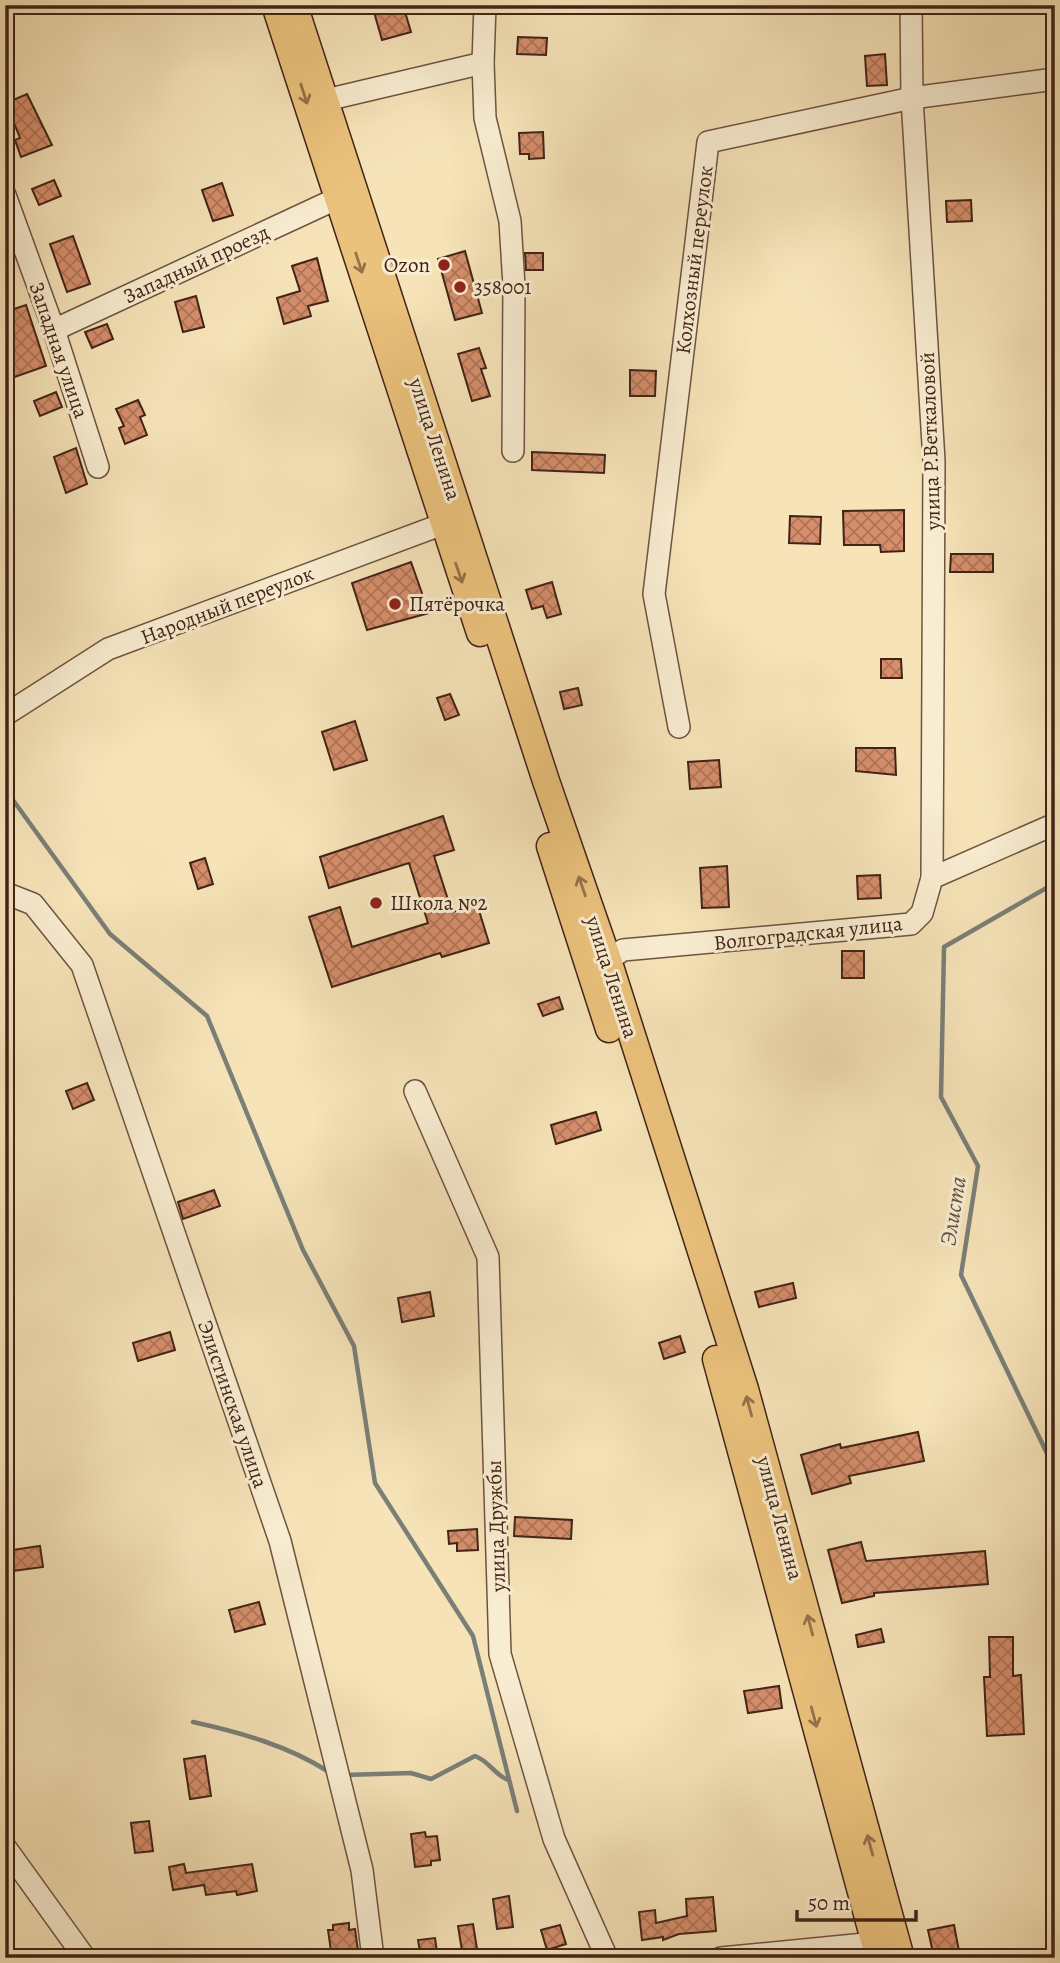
<svg xmlns="http://www.w3.org/2000/svg" width="1060" height="1963" font-family="Alegreya,serif">
	<style>
		.lines { fill: none; stroke-linecap: round; stroke-linejoin: round }
		.stream { stroke: #7a7f78; stroke-width: 4.5 }
		.building { fill: url(#building-cross-hatch); stroke: #412318; stroke-width: 2 }
		.minor-casing { stroke: #6e5340; stroke-width: 24 }
		.major-casing { stroke: #412318; stroke-width: 29 }
		.minor { stroke: #f9edd1; stroke-width: 21 }
		.major { stroke: #ebc27c; stroke-width: 26 }
		.oneway { stroke: #96724a }
		.poi-dot { fill: #8f2418; stroke: #f9edd1; stroke-width: 2.5 }
		.labels { text-anchor: middle; dominant-baseline: central; stroke-width: 6; stroke-linejoin: round; paint-order: stroke }
		.street-label { font-size: 21px; fill: #412318; stroke: #f9edd1 }
		.poi-label { font-size: 21px; fill: #412318; stroke: #f9edd1; text-anchor: start }
		.water-label { font-size: 23px; font-style: italic; fill: #5e5148; stroke: #f9edd1 }
	</style>
	<defs>
		<pattern id="building-cross-hatch" width="8" height="8" patternUnits="userSpaceOnUse" patternTransform="scale(1.75)"><rect width="8" height="8" fill="#d68e6b"/><path d="M0 0l8 8M0 8l8-8" fill="none" stroke="#af7457"/></pattern>
	</defs>
	<rect width="100%" height="100%" fill="#f6e3b8"/>
	<filter id="stains"><feTurbulence type="fractalNoise" baseFrequency=".00286" numOctaves="4"/><feColorMatrix values="0 0 0 0 .2 0 0 0 0 .09 0 0 0 0 .02 0 0 0 .5 -.17"/></filter>
	<radialGradient id="worn" r=".72"><stop offset=".6" stop-color="#630" stop-opacity="0"/><stop offset="1" stop-color="#630" stop-opacity=".3"/></radialGradient>
	<g class="lines">
		<g class="stream">
			<polyline points="5,789 110,934 207,1016 303,1250 354,1346 375,1483 473,1636 517,1811"/>
			<polyline points="1055,883 944,947 941,1097 978,1166 961,1275 1055,1470"/>
			<path d="M193,1722C239,1732 289,1746 329,1772"/>
			<path d="M344,1775L411,1773L431,1779L475,1756C489,1761 494,1774 508,1780"/>
			<polyline points="1055,1846 1055,1858"/>
		</g>
	</g>
	<g class="building">
		<polygon points="372,5 403,5 411,32 382,40"/>
		<polygon points="518,37 547,38 546,55 517,54"/>
		<polygon points="885,54 887,85 867,86 865,56"/>
		<polygon points="27,94 52,145 21,157 15,140 20,138 6,103"/>
		<polygon points="543,132 544,158 529,159 529,154 520,154 519,133"/>
		<polygon points="54,180 61,196 39,205 32,189"/>
		<polygon points="222,183 233,215 213,221 202,190"/>
		<polygon points="971,200 972,221 947,222 946,201"/>
		<polygon points="73,236 90,284 67,292 50,244"/>
		<polygon points="465,251 482,313 455,320 438,259"/>
		<polygon points="525,253 543,253 543,270 526,270"/>
		<polygon points="317,258 328,301 308,306 311,316 284,324 277,298 300,291 292,266"/>
		<polygon points="196,296 204,327 183,332 175,302"/>
		<polygon points="26,305 46,366 9,379 5,368 5,312"/>
		<polygon points="107,324 113,339 92,348 85,332"/>
		<polygon points="479,348 486,368 481,369 490,396 472,401 458,354"/>
		<polygon points="630,370 656,371 655,396 630,396"/>
		<polygon points="56,392 62,407 40,416 34,401"/>
		<polygon points="138,400 145,415 140,417 147,435 125,444 119,428 124,426 116,409"/>
		<polygon points="76,448 87,484 66,493 54,457"/>
		<polygon points="532,452 605,455 604,473 532,470"/>
		<polygon points="904,510 904,551 881,552 880,545 844,545 843,511"/>
		<polygon points="790,516 821,517 820,544 789,543"/>
		<polygon points="951,554 993,554 993,572 950,572"/>
		<polygon points="411,562 429,613 367,630 352,583"/>
		<polygon points="552,582 561,614 547,618 543,606 532,609 526,590"/>
		<polygon points="881,659 901,659 902,678 881,678"/>
		<polygon points="578,688 582,705 564,709 560,692"/>
		<polygon points="450,694 459,715 445,720 437,698"/>
		<polygon points="355,721 367,760 334,770 322,732"/>
		<polygon points="856,748 895,748 896,775 856,771"/>
		<polygon points="719,760 721,787 690,789 688,762"/>
		<polygon points="443,816 454,850 434,856 452,912 477,904 489,943 442,957 440,953 332,987 309,917 340,907 352,947 428,923 409,863 329,888 320,857"/>
		<polygon points="205,858 213,884 198,889 190,863"/>
		<polygon points="727,866 729,907 702,908 700,868"/>
		<polygon points="880,875 881,898 858,899 857,876"/>
		<rect x="842" y="951" width="22" height="27"/>
		<polygon points="559,997 563,1009 543,1016 538,1004"/>
		<polygon points="87,1083 94,1100 73,1109 66,1091"/>
		<polygon points="596,1112 601,1130 556,1144 551,1125"/>
		<polygon points="214,1190 220,1206 183,1219 178,1202"/>
		<polygon points="793,1283 796,1298 759,1307 755,1292"/>
		<polygon points="430,1292 434,1316 402,1322 398,1298"/>
		<polygon points="170,1332 175,1350 138,1361 133,1343"/>
		<polygon points="680,1336 685,1352 664,1359 659,1343"/>
		<polygon points="918,1432 924,1461 849,1476 851,1483 812,1494 801,1455 840,1444 841,1448"/>
		<polygon points="515,1517 572,1520 571,1539 514,1536"/>
		<polygon points="477,1529 478,1550 457,1551 457,1543 449,1544 448,1531"/>
		<polygon points="861,1542 866,1561 985,1551 988,1584 874,1593 874,1596 842,1603 828,1550"/>
		<polygon points="40,1546 43,1567 5,1572 5,1551"/>
		<polygon points="259,1602 265,1624 235,1632 229,1610"/>
		<polygon points="881,1629 884,1642 858,1647 856,1635"/>
		<polygon points="989,1637 1013,1637 1013,1676 1021,1675 1024,1734 987,1736 984,1677 990,1677"/>
		<polygon points="779,1686 782,1708 748,1713 744,1691"/>
		<polygon points="205,1756 211,1796 190,1799 184,1759"/>
		<polygon points="149,1821 153,1851 135,1853 131,1823"/>
		<polygon points="425,1832 426,1837 437,1836 440,1860 431,1861 431,1865 415,1867 411,1834"/>
		<polygon points="184,1864 186,1873 252,1864 257,1891 237,1895 236,1891 206,1895 204,1885 173,1890 169,1867"/>
		<polygon points="509,1896 513,1927 497,1929 493,1899"/>
		<polygon points="713,1897 716,1931 679,1934 663,1940 663,1937 642,1940 639,1912 655,1910 656,1923 687,1916 686,1899"/>
		<polygon points="349,1923 349,1930 355,1929 359,1958 332,1958 328,1930 333,1930 333,1925"/>
		<polygon points="473,1924 478,1955 463,1957 458,1926"/>
		<polygon points="560,1925 566,1944 547,1950 541,1930"/>
		<polygon points="954,1925 959,1951 934,1957 928,1930"/>
		<polygon points="435,1938 437,1952 434,1953 434,1958 421,1958 418,1940"/>
	</g>
	<g class="lines">
		<defs>
			<g id="minor">
				<polyline points="911,5 912,98 934,461 932,878"/>
				<polyline points="483,63 485,118 510,221 514,286 513,451"/>
				<polyline points="326,100 483,63 485,5"/>
				<polyline points="5,195 54,330 98,467"/>
				<polyline points="54,330 338,198"/>
				<polyline points="5,715 108,649 459,518"/>
				<polyline points="679,727 654,594 708,142 912,98 1055,79"/>
				<polyline points="5,893 33,904 82,965 280,1541 362,1870 373,1958"/>
				<polyline points="593,964 608,960 623,950 911,924 922,913 932,878 1055,824"/>
				<polyline points="415,1091 488,1257 500,1654 554,1839 607,1958"/>
				<polyline points="5,1847 85,1958"/>
				<polyline points="721,1958 875,1943"/>
			</g>
			<g id="major">
				<polyline points="275,5 480,633"/>
				<polyline points="294,5 546,781 608,960 745,1389 901,1958"/>
				<polyline points="550,846 609,1029"/>
				<polyline points="716,1359 879,1958"/>
			</g>
		</defs>
		<use href="#minor" class="minor-casing"/>
		<use href="#major" class="major-casing"/>
		<use href="#minor" class="minor"/>
		<use href="#major" class="major"/>
	</g>
	<defs><path id="oneway-shaft" d="M-6 0H5M1.5-3L5.5 0L1.5 3" fill="none" stroke-width="1.6" stroke-linecap="round" stroke-linejoin="round" transform="scale(1.75)"/></defs>
	<g class="oneway">
		<use href="#oneway-shaft" transform="translate(304 94) rotate(72)"/>
		<use href="#oneway-shaft" transform="translate(359 263) rotate(72)"/>
		<use href="#oneway-shaft" transform="translate(459 573) rotate(71)"/>
		<use href="#oneway-shaft" transform="translate(582 886) rotate(-109)"/>
		<use href="#oneway-shaft" transform="translate(749 1406) rotate(-105)"/>
		<use href="#oneway-shaft" transform="translate(810 1625) rotate(-105)"/>
		<use href="#oneway-shaft" transform="translate(814 1717) rotate(75)"/>
		<use href="#oneway-shaft" transform="translate(870 1845) rotate(-105)"/>
	</g>
	<g class="poi-dot">
		<circle cx="444" cy="265" r="7"/>
		<circle cx="460" cy="287" r="7"/>
		<circle cx="395" cy="604" r="7"/>
		<circle cx="376" cy="903" r="7"/>
	</g>
	<g class="labels">
		<g class="street-label">
			<text transform="translate(694 260) rotate(-83)">Колхозный переулок</text>
			<text transform="translate(196 264) rotate(-25)">Западный проезд</text>
			<text transform="translate(59 350) rotate(71)">Западная улица</text>
			<text transform="translate(435 439) rotate(72)">улица Ленина</text>
			<text transform="translate(930 441) rotate(-92)">улица Р.Веткаловой</text>
			<text transform="translate(227 605) rotate(-21)">Народный переулок</text>
			<text transform="translate(808 933) rotate(-6)">Волгоградская улица</text>
			<text transform="translate(612 977) rotate(72)">улица Ленина</text>
			<text transform="translate(233 1404) rotate(71)">Элистинская улица</text>
			<text transform="translate(780 1518) rotate(75)">улица Ленина</text>
			<text transform="translate(496 1526) rotate(-92)">улица Дружбы</text>
		</g>
		<g class="poi-label">
			<text x="430" y="265" text-anchor="end">Ozon</text>
			<text x="474" y="287">358001</text>
			<text x="409" y="604">Пятёрочка</text>
			<text x="390" y="903">Школа №2</text>
		</g>
		<g class="water-label">
			<text transform="translate(953 1211) rotate(-81)">Элиста</text>
		</g>
	</g>
	<rect width="1060" height="1963" fill="none" stroke="#f6e3b8" stroke-width="28"/>
	<rect x="7" y="7" width="1046" height="1949" fill="none" stroke="#412318" stroke-width="3.5"/>
	<rect x="14" y="14" width="1032" height="1935" fill="none" stroke="#412318" stroke-width="2"/>
	<path d="M797 1910v10h119v-10" fill="none" stroke="#412318" stroke-width="3.5"/>
	<text x="808" y="1910" font-size="21" fill="#412318" stroke="#f9edd1" stroke-width="5" paint-order="stroke">50 m</text>
	<rect width="100%" height="100%" filter="url(#stains)"/>
	<rect width="100%" height="100%" fill="url(#worn)"/>
</svg>
